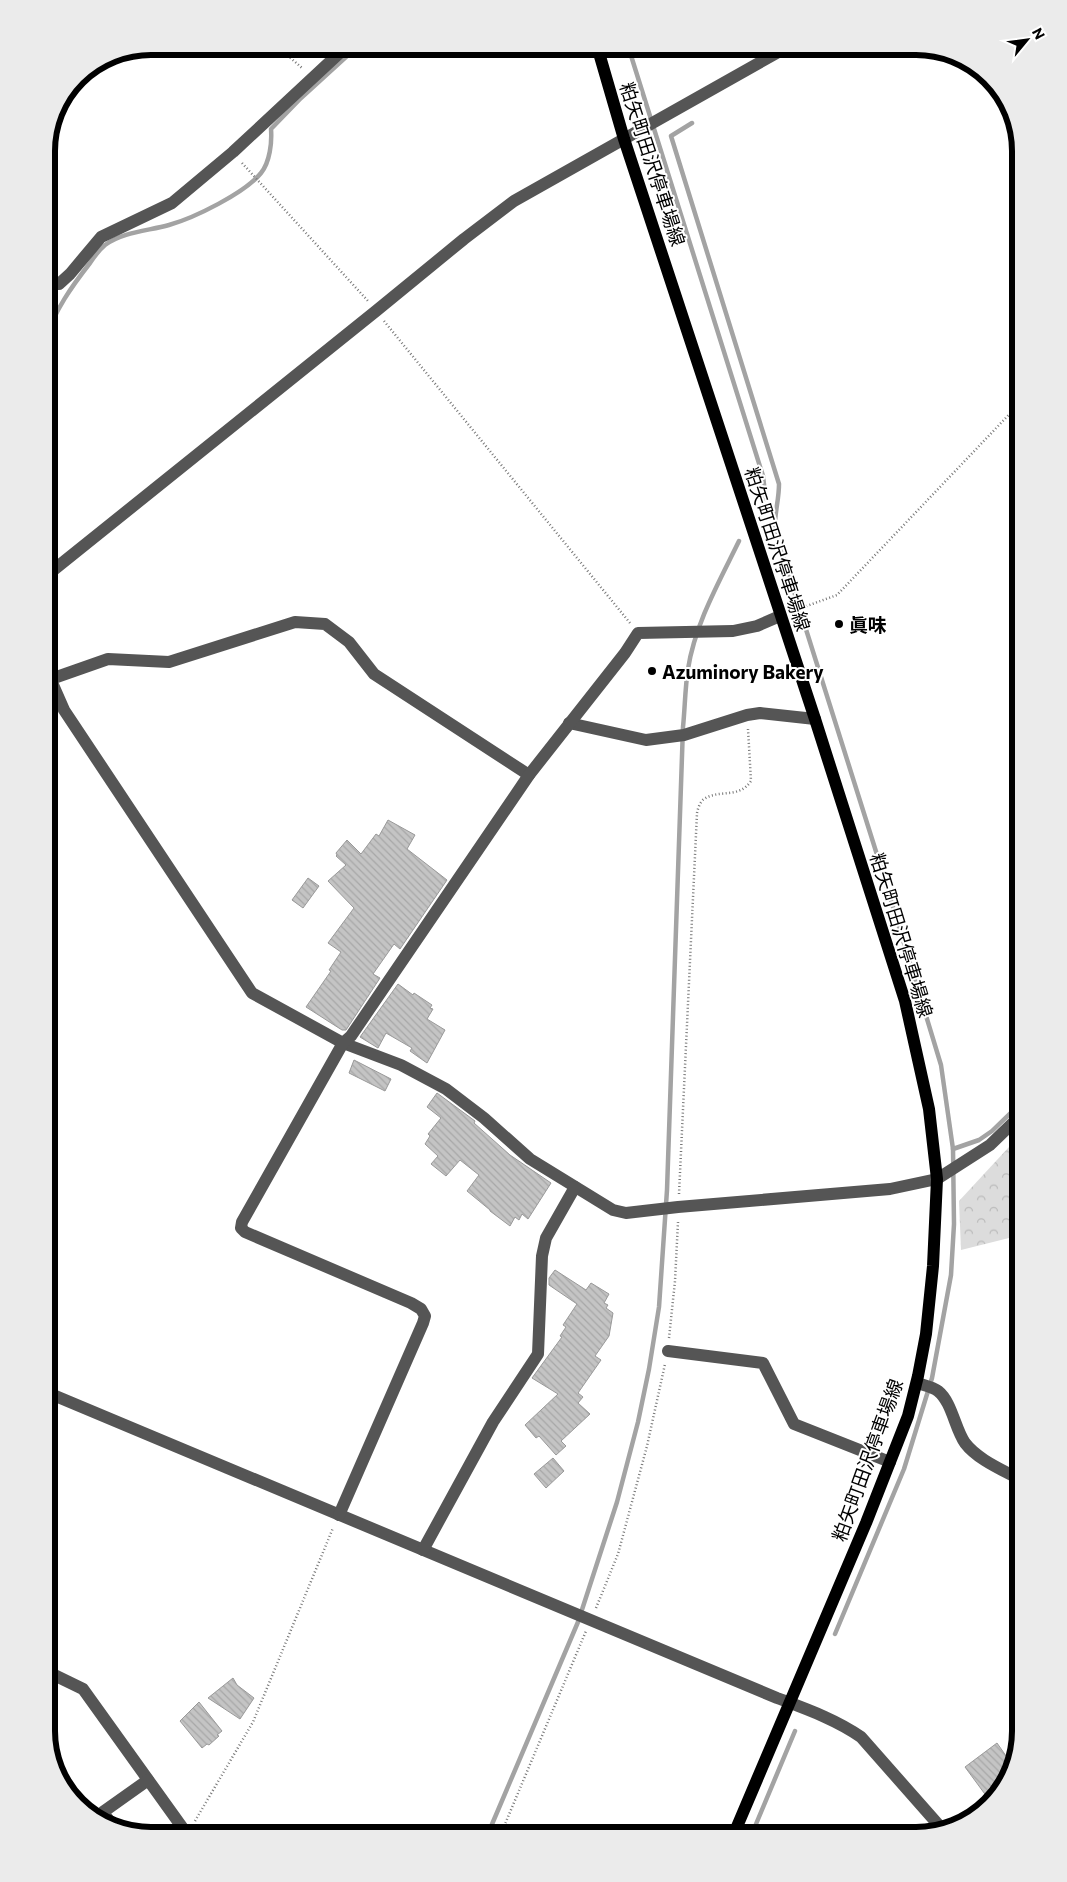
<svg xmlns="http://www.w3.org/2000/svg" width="1067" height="1882" font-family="Commissioner,'Noto Sans JP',sans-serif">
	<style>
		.park { fill: url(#park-crowns) }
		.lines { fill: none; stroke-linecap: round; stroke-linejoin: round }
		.stream { stroke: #a3a3a3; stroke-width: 4.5 }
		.building { fill: url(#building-back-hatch); stroke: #999 }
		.path { stroke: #777; stroke-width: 2.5; stroke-dasharray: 1 2.5; stroke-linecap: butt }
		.minor { stroke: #555; stroke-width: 12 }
		.major { stroke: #000; stroke-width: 12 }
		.poi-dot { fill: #000; stroke: #fff; stroke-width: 2 }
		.labels { text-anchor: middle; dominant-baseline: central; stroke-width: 4; stroke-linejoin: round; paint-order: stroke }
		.street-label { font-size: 19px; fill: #000; stroke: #fff }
		.poi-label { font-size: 19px; font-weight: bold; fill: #000; stroke: #fff; text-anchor: start }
		.rim { fill: none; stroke: #000; stroke-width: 6 }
	</style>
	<defs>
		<pattern id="park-crowns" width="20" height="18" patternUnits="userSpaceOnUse" patternTransform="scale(1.25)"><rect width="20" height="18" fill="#dcdcdc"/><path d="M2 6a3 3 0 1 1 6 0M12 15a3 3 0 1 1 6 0" fill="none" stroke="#bbb"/></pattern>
		<pattern id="building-back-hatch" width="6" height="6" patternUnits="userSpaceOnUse" patternTransform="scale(1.25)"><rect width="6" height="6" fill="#c4c4c4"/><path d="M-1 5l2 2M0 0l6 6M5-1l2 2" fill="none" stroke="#a7a7a7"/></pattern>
	</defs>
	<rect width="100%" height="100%" fill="#fff"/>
	<polygon class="park" points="1021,1134 1021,1235 961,1250 959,1201"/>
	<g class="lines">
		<g class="stream">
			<polyline points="628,46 763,476 765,493 763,501"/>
			<path d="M692,123L671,136L779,484C779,501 774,514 775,531L879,861L941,1065L953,1149L954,1224L951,1275L932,1378L904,1469L835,1634"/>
			<path d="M46,338C55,310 72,286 90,263C94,257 99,250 105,245C123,232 147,231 169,225C194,218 245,193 261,173C270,162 272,142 271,129L301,98L358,46"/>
			<polyline points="46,592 49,591 46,587"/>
			<polyline points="953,1149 979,1140 992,1131 1021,1103"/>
			<path d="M487,1836L578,1622L617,1502L638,1422L649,1369L659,1307L667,1190L683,727C685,708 685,688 688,669C695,624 719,582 739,541"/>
			<polyline points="751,1836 795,1731"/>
		</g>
	</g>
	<g class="building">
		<polygon points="388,820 415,835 407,849 447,880 400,949 394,944 373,974 380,978 346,1030 342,1030 306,1007 331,971 329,970 341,952 328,943 354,908 328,881 346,865 336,856 337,855 336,853 347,840 361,854 376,834 379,836"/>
		<polygon points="308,878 319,886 303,908 292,900"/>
		<polygon points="398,984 413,995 414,993 432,1005 430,1008 433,1009 427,1019 445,1030 427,1063 410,1051 412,1048 386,1033 378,1048 360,1037"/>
		<polygon points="354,1060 391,1079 385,1091 349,1073"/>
		<polygon points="437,1093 475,1121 474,1123 510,1155 551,1183 528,1219 522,1214 519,1220 515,1217 510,1226 490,1211 490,1210 467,1191 479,1175 460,1160 446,1176 431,1164 438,1156 425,1144 430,1136 428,1134 441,1118 427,1107"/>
		<polygon points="555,1270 586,1290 591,1283 609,1294 604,1303 608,1305 606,1308 613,1313 609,1336 595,1356 601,1360 578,1393 583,1397 578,1403 590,1414 561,1441 566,1446 556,1455 539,1436 536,1438 525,1425 558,1394 532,1378 562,1337 560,1336 566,1327 563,1325 577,1304 549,1285 549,1278"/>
		<polygon points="553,1458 564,1471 546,1488 534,1474"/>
		<polygon points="233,1678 237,1685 254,1698 240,1719 208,1698"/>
		<polygon points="199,1702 222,1731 217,1735 219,1736 209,1745 207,1744 202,1748 180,1721"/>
		<polygon points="997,1743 1011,1763 1003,1789 990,1801 965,1767"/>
	</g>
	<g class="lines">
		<g class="path">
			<polyline points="277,46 302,68"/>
			<polyline points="242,163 368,301"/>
			<polyline points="384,321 630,623"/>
			<polyline points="793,611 837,595 1021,402"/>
			<path d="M679,1194L697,813C698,808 700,802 704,799C719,789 739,799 751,781L748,729"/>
			<polyline points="669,1338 675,1281 678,1222"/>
			<polyline points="596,1608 618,1554 647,1446 665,1364"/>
			<polyline points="195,1821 253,1722 333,1528"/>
			<polyline points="500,1836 586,1631"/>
		</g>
		<g class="minor">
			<polyline points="46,283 59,284 70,274 101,237 172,203 233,152 347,46"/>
			<polyline points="46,576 376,311 464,239 514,201 789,46"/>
			<polyline points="46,669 64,710 252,993 343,1043 401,1065 446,1089 484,1118 530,1159 613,1210 626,1213 678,1207 890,1189 937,1179 990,1145 1021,1115"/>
			<polyline points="51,679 108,659 169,662 295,622 325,624 349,642 374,674 529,775"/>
			<polyline points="569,723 646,740 684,735 747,715 760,713 815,719"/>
			<polyline points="668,1351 763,1363 794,1424 890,1462"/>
			<path d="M917,1383C923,1385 933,1387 938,1391C952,1402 955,1429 965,1443C978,1460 1003,1470 1021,1480"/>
			<path d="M46,1392L777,1698C806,1709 835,1719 861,1737L943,1830"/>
			<polyline points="339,1515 423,1323 425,1316 421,1309 411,1303 245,1232 241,1228 242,1222 343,1043 351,1036 529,775 625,653 638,633 733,631 757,626 780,616"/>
			<polyline points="423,1550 493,1422 538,1354 542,1256 546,1238 575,1187"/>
			<polyline points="46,1671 83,1689 187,1834"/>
			<polyline points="112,1825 103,1812 148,1780"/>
		</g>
		<polyline class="major" points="597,46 624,139 815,719 905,1001 929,1109 937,1179 933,1266 926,1334 918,1376 908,1416 866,1523 733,1836"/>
	</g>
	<g class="poi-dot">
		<circle cx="839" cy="624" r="5"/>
		<circle cx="652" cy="671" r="5"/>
	</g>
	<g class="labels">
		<g class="street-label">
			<text transform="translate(653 164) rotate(72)">粕矢町田沢停車場線</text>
			<text transform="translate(778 549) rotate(72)">粕矢町田沢停車場線</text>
			<text transform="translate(902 935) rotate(73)">粕矢町田沢停車場線</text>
			<text transform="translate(867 1460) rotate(-70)">粕矢町田沢停車場線</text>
		</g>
		<g class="poi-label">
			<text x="849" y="624">眞味</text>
			<text x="662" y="671">Azuminory Bakery</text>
		</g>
	</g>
	<path d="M0 0H1067V1882H0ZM151 55H916A96 96 0 0 1 1012 151V1731A96 96 0 0 1 916 1827H151A96 96 0 0 1 55 1731V151A96 96 0 0 1 151 55Z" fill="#ebebeb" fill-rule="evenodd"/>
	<path class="rim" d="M151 55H916A96 96 0 0 1 1012 151V1731A96 96 0 0 1 916 1827H151A96 96 0 0 1 55 1731V151A96 96 0 0 1 151 55Z"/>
	<g transform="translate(1027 40) rotate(61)" stroke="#ffffff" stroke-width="4" paint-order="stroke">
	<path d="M0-4L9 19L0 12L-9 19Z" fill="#000000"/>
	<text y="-8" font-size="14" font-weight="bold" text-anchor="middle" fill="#000000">N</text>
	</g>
</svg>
